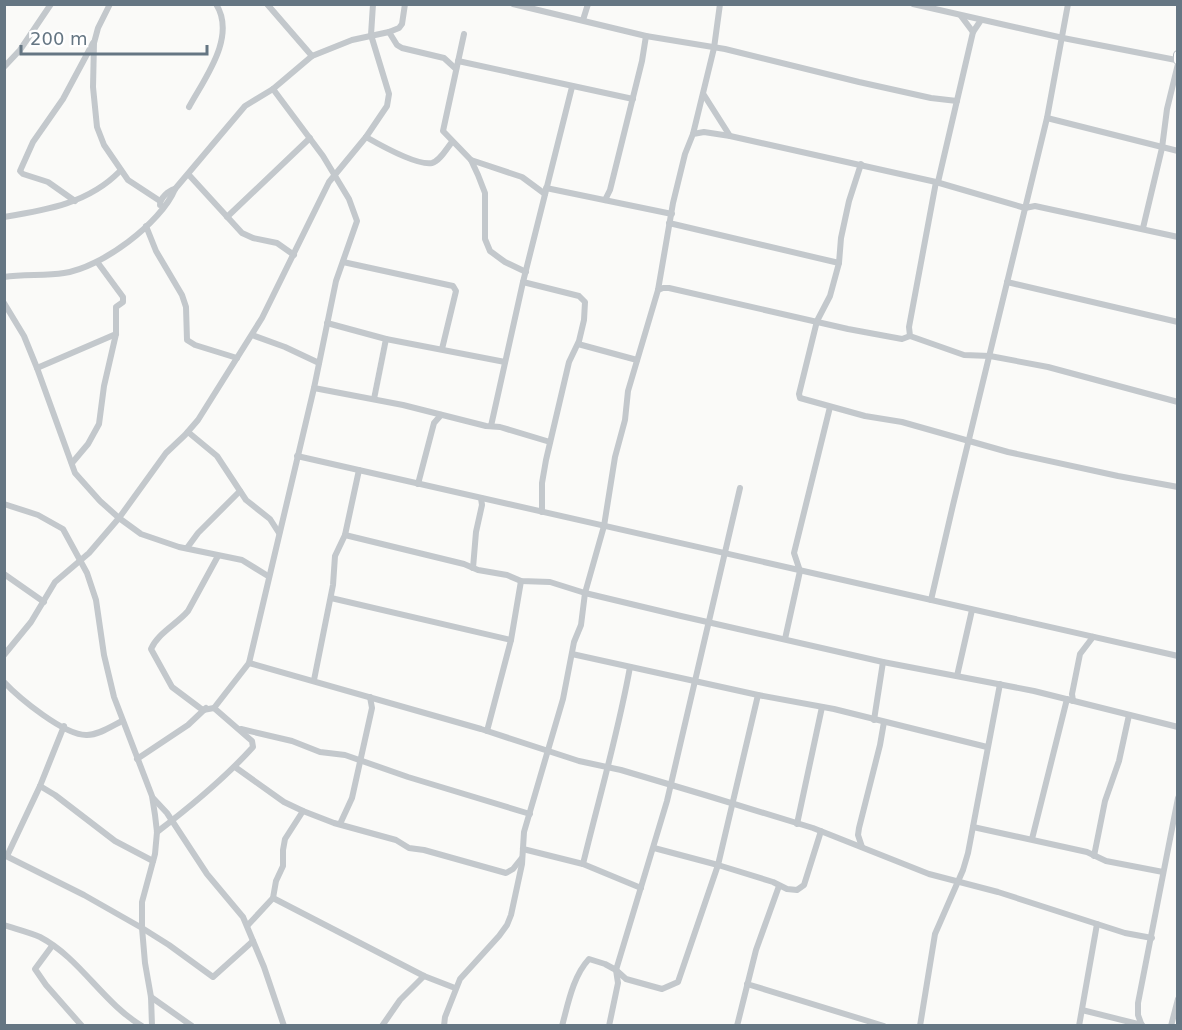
<svg xmlns="http://www.w3.org/2000/svg" width="1182" height="1030" font-family="'DejaVu Sans',sans-serif">
	<style>
		.lines { fill: none; stroke-linecap: round; stroke-linejoin: round }
		.secondary-casing { stroke: #b3babf; stroke-width: 10 }
		.street { stroke: #c3c8cc; stroke-width: 6 }
		.secondary { stroke: #fff; stroke-width: 8 }
	</style>
	<rect width="100%" height="100%" fill="#fafaf8"/>
	<g class="lines">
		<defs>
			<polyline id="secondary" points="1178,55 1178,60"/>
		</defs>
		<use href="#secondary" class="secondary-casing"/>
		<g class="street">
			<polyline points="110,4 98,28 94,43 93,87 97,127 104,145 128,180 160,201"/>
			<polyline points="267,4 312,56"/>
			<polyline points="513,4 646,36 725,49 859,82 931,98 957,101"/>
			<polyline points="913,4 1063,38 1176,60"/>
			<polyline points="961,16 973,32"/>
			<polyline points="583,20 588,4"/>
			<polyline points="389,32 397,45 402,48 444,58 456,69"/>
			<polyline points="464,34 443,131 471,160 478,175 485,193 485,239 490,251 505,262 526,272"/>
			<polyline points="458,61 633,99"/>
			<polyline points="4,67 20,50 51,4"/>
			<polyline points="704,95 730,136 936,182 1025,208 1035,206 1178,237"/>
			<path d="M189,107C204,79 237,37 216,4"/>
			<polyline points="1047,118 1178,151"/>
			<polyline points="693,134 714,48 720,4"/>
			<path d="M366,137C380,145 417,166 432,163C440,161 447,148 452,142"/>
			<polyline points="471,160 522,177 545,194"/>
			<polyline points="861,164 849,201 841,238 839,263 830,296 817,321 799,394 800,398 865,416 902,422 1008,452 1118,476 1178,487"/>
			<polyline points="189,175 242,233 253,238 277,243 294,255"/>
			<polyline points="936,182 909,327 910,336 964,355 990,356 1048,367 1178,402"/>
			<polyline points="938,182 973,32 981,20"/>
			<polyline points="546,188 672,214"/>
			<polyline points="605,200 610,190 642,61 646,36"/>
			<polyline points="75,201 48,182 23,174 20,171 33,142 63,99 93,43"/>
			<path d="M160,205C160,198 168,191 175,189"/>
			<path d="M4,217C47,210 89,203 120,171"/>
			<polyline points="227,217 310,138"/>
			<polyline points="669,223 839,263"/>
			<polyline points="146,226 156,251 182,295 186,307 187,340 195,345 237,358"/>
			<polyline points="1143,228 1162,148 1167,109 1178,64"/>
			<polyline points="343,262 453,286 456,291 442,349"/>
			<path d="M4,277C24,274 45,276 64,273C101,268 161,223 175,189L245,106L273,89L312,56L352,40L389,32L399,28L402,24L405,4"/>
			<polyline points="523,282 579,296 585,302 584,320 579,341 569,362 546,460 542,483 542,512"/>
			<polyline points="1007,282 1178,322"/>
			<polyline points="658,290 663,288 669,288 848,329 902,339 910,336"/>
			<polyline points="4,303 24,336 37,368 75,473 100,501 119,518 141,534 179,547 242,560 268,576"/>
			<polyline points="327,323 386,339 505,362"/>
			<polyline points="252,335 285,347 319,363"/>
			<polyline points="578,344 637,360"/>
			<polyline points="37,368 116,334"/>
			<polyline points="314,388 403,405 486,426 500,427 550,442"/>
			<polyline points="374,399 386,339"/>
			<polyline points="491,426 523,282 572,87"/>
			<polyline points="188,432 217,456 246,500 270,519 279,533"/>
			<polyline points="297,456 1178,656"/>
			<polyline points="72,463 88,444 99,424 104,386 116,334 116,307 123,302 123,297 98,263"/>
			<polyline points="418,484 434,423 441,415"/>
			<polyline points="4,504 38,515 63,529 87,573 96,600 104,655 114,697 152,796 155,815 157,832 155,854 142,902 142,928 145,963 151,997 152,1026"/>
			<polyline points="345,535 464,564 478,570 507,575 521,581 550,582 585,593 681,616 883,662 1034,691 1178,727"/>
			<polyline points="187,548 198,533 240,491"/>
			<polyline points="473,568 476,532 482,505 481,498"/>
			<polyline points="4,574 44,602"/>
			<polyline points="331,598 511,640"/>
			<polyline points="931,600 953,505 1047,118 1068,4"/>
			<polyline points="785,639 800,571 794,553 830,407"/>
			<polyline points="572,654 758,695 834,709 987,747"/>
			<polyline points="4,655 31,622 55,582 89,553 119,518 166,453 185,435 198,420 262,318 329,182 366,137 387,106 389,94 371,35 373,4"/>
			<polyline points="249,663 481,729 579,761 621,770 705,795 813,828 929,874 998,892 1125,933 1152,938"/>
			<path d="M630,667C618,734 599,798 583,864L641,888"/>
			<polyline points="957,676 972,610"/>
			<polyline points="314,680 333,585 335,556 345,535 359,470"/>
			<path d="M4,682C19,698 65,736 87,735C99,735 112,726 122,721"/>
			<polyline points="1073,701 1072,694 1080,654 1093,637"/>
			<path d="M214,708L203,710L200,708L172,687L151,649C158,633 177,624 188,611L218,556"/>
			<polyline points="874,720 883,662"/>
			<polyline points="241,729 292,741 320,752 345,755 408,777 530,814"/>
			<polyline points="487,731 511,640 521,581"/>
			<polyline points="137,759 188,725 206,708"/>
			<polyline points="235,767 284,802 303,811 334,823 396,840 409,848 424,850 506,873 513,869 521,859"/>
			<polyline points="40,786 55,795 115,841 153,861"/>
			<polyline points="153,798 167,813 207,874 243,917 264,967 284,1026"/>
			<polyline points="340,824 352,798 372,708 370,697"/>
			<polyline points="797,824 822,707"/>
			<polyline points="973,827 1087,852 1106,861 1163,872"/>
			<path d="M157,832C190,807 224,779 253,747L252,741L214,708L249,663L314,388L336,281L357,221L349,199L323,156L273,89"/>
			<polyline points="1032,839 1067,699"/>
			<polyline points="862,847 858,835 859,828 880,745 884,722"/>
			<polyline points="654,848 718,865 773,882 787,889 797,890 804,885 821,831"/>
			<polyline points="523,849 583,864"/>
			<polyline points="4,855 84,895 142,928 169,945 213,977 253,941"/>
			<polyline points="7,856 40,786 64,726"/>
			<polyline points="1094,856 1105,801 1119,761 1129,715"/>
			<polyline points="273,898 424,976 455,988"/>
			<path d="M4,925C16,929 29,932 40,937C80,958 103,1003 142,1026"/>
			<polyline points="248,925 273,898 276,881 283,866 283,850 285,839 303,811"/>
			<polyline points="52,946 35,969 46,985 82,1026"/>
			<polyline points="616,970 626,979 662,989 678,982 718,865 758,695"/>
			<polyline points="747,984 884,1026"/>
			<polyline points="151,997 192,1026"/>
			<polyline points="1082,1010 1142,1025"/>
			<polyline points="382,1026 400,1000 424,976"/>
			<polyline points="444,1026 445,1017 460,979 499,936 507,925 511,915 522,864 524,832 563,699 574,642 581,625 585,593 604,526 615,457 625,420 628,391 658,290 673,203 685,154 693,134 704,132 730,136"/>
			<path d="M562,1026C568,1004 573,976 589,959L605,964L616,970L667,801L740,488"/>
			<polyline points="609,1026 618,983 616,970"/>
			<polyline points="737,1026 756,950 779,886"/>
			<polyline points="920,1026 935,934 963,870 968,853 1000,684"/>
			<polyline points="1079,1026 1097,924"/>
			<polyline points="1142,1026 1138,1015 1138,1003 1178,798"/>
			<polyline points="1171,1026 1178,999"/>
		</g>
		<use href="#secondary" class="secondary"/>
	</g>
	<rect width="1182" height="1030" fill="none" stroke="#657683" stroke-width="12"/>
	<path d="M21 45v9h186v-9" fill="none" stroke="#657683" stroke-width="3"/>
	<text x="30" y="45" font-size="18" fill="#657683" stroke="#ffffff" stroke-width="4.5" paint-order="stroke">200 m</text>
</svg>
